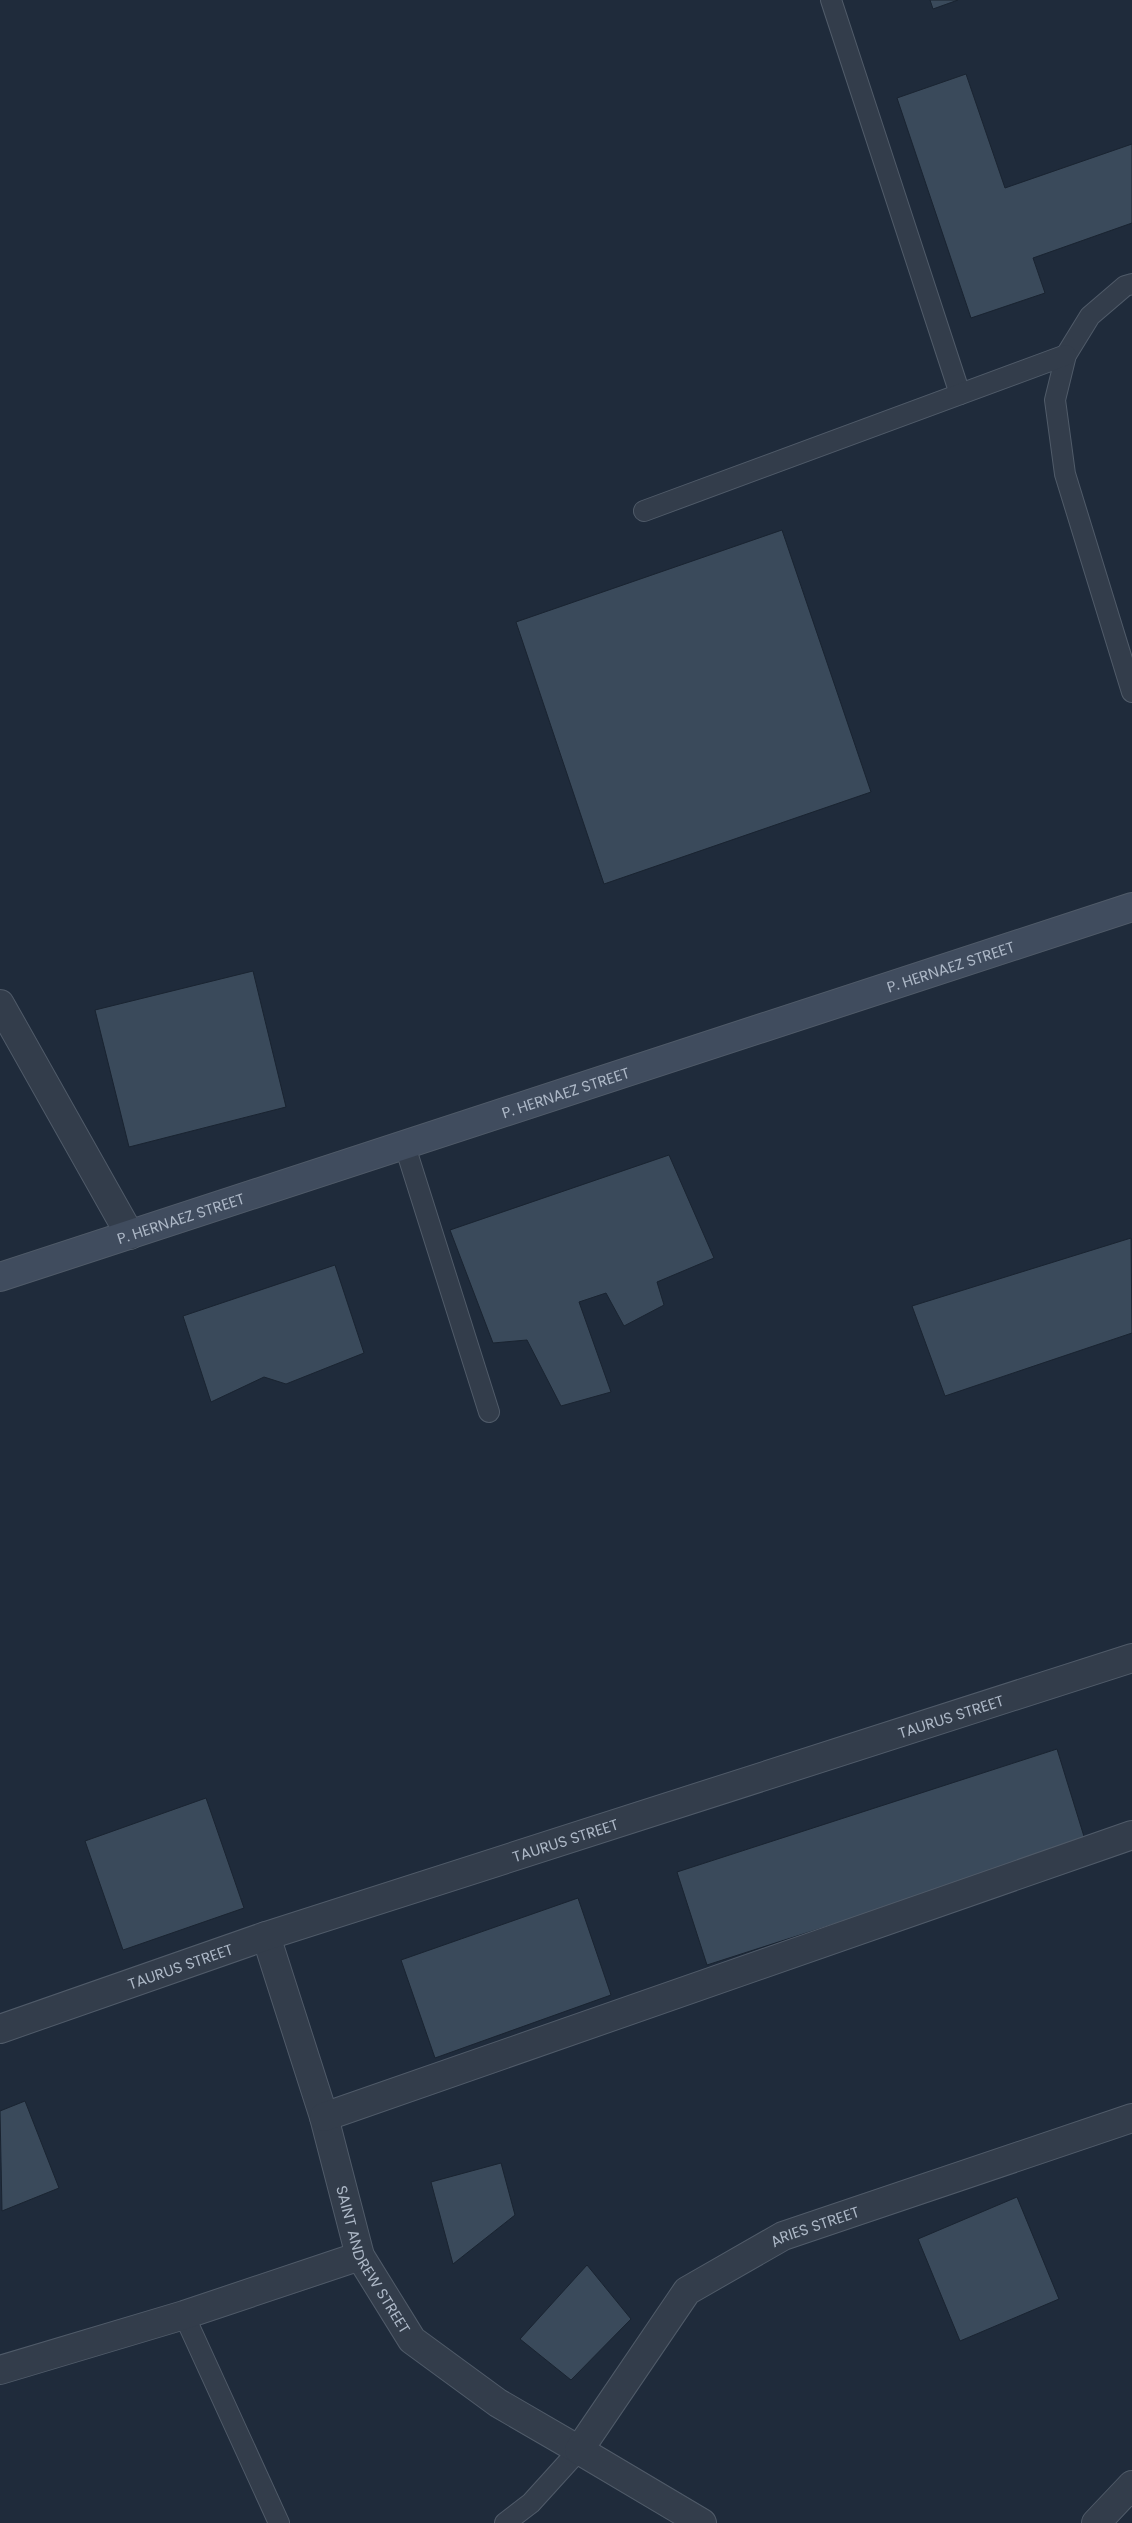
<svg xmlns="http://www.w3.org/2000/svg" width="1132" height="2523" font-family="Poppins,sans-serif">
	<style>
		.building { fill: #3a4a5b; stroke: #1a2431 }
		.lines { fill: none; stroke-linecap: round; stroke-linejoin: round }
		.service-casing { stroke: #505b69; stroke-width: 22 }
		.minor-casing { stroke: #505b69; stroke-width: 30 }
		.tertiary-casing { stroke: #505b69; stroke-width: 30 }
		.secondary-casing { stroke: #505b69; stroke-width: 30 }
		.service { stroke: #333d4b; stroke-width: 20 }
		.minor { stroke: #333d4b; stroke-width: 28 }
		.tertiary { stroke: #333d4b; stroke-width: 28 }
		.secondary { stroke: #404c5e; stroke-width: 28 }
		.labels { text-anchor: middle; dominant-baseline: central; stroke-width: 4; stroke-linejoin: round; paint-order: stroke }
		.street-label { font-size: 15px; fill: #adb8c7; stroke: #18222f }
	</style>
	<rect width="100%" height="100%" fill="#1f2b3b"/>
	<g class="building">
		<polygon points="930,0 958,0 933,9"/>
		<polygon points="966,74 1005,188 1132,144 1132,223 1033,258 1045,293 971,318 897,98"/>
		<polygon points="782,530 871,792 604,884 516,622"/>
		<polygon points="253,971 286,1107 129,1147 95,1010"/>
		<polygon points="669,1155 714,1258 657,1282 664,1305 624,1326 606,1293 579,1302 611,1392 561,1406 527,1340 493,1343 450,1230"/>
		<polygon points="1131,1238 1132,1333 945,1396 912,1306"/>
		<polygon points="335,1265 364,1353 286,1384 264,1377 211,1402 183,1316"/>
		<polygon points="1057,1749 1086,1843 707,1965 677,1872"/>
		<polygon points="206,1798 244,1908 123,1950 85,1841"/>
		<polygon points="578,1898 611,1995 435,2058 401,1960"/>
		<polygon points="25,2101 59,2188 2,2211 0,2111"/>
		<polygon points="501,2163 515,2215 453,2264 431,2182"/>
		<polygon points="1017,2197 1059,2299 960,2341 918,2239"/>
		<polygon points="587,2265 631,2319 571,2380 520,2339"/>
	</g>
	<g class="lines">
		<defs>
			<g id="service">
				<polyline points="831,0 960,394"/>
				<polyline points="1132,284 1125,286 1090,316 1066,355 1055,400 1065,474 1132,692"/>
				<polyline points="644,511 1066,355"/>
				<polyline points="404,1143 489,1412"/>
				<polyline points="184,2315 279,2523"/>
				<polyline points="505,2523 531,2503 579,2450"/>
			</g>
			<g id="minor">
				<polyline points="0,1004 130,1235"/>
				<path id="s1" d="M266,1936L324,2117L360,2256L412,2340L498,2403L579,2450"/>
				<path id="s2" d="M0,2029L266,1936L1132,1658"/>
				<polyline points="324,2117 1132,1835"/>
				<polyline points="0,2370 184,2315 360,2256"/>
				<polyline points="1096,2523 1132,2485"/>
			</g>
			<g id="tertiary">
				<path id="s3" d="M702,2523L579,2450L687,2291L783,2236L1132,2118"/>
			</g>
			<g id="secondary">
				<path id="s4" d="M0,1277L1132,907"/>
			</g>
		</defs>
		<use href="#service" class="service-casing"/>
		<use href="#minor" class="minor-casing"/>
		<use href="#tertiary" class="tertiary-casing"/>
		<use href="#secondary" class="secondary-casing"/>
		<use href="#service" class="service"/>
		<use href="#minor" class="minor"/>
		<use href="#tertiary" class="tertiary"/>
		<use href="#secondary" class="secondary"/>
	</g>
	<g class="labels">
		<g class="street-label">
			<text stroke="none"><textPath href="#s4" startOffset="1000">P. HERNAEZ STREET</textPath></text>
			<text stroke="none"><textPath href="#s4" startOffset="595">P. HERNAEZ STREET</textPath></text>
			<text stroke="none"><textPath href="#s4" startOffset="190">P. HERNAEZ STREET</textPath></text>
			<text stroke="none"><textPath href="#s2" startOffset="1001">TAURUS STREET</textPath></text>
			<text stroke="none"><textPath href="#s2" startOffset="596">TAURUS STREET</textPath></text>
			<text stroke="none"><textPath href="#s2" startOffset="191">TAURUS STREET</textPath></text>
			<text stroke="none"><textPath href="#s3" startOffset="479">ARIES STREET</textPath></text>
			<text stroke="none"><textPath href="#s1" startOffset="342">SAINT ANDREW STREET</textPath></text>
		</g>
	</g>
</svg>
